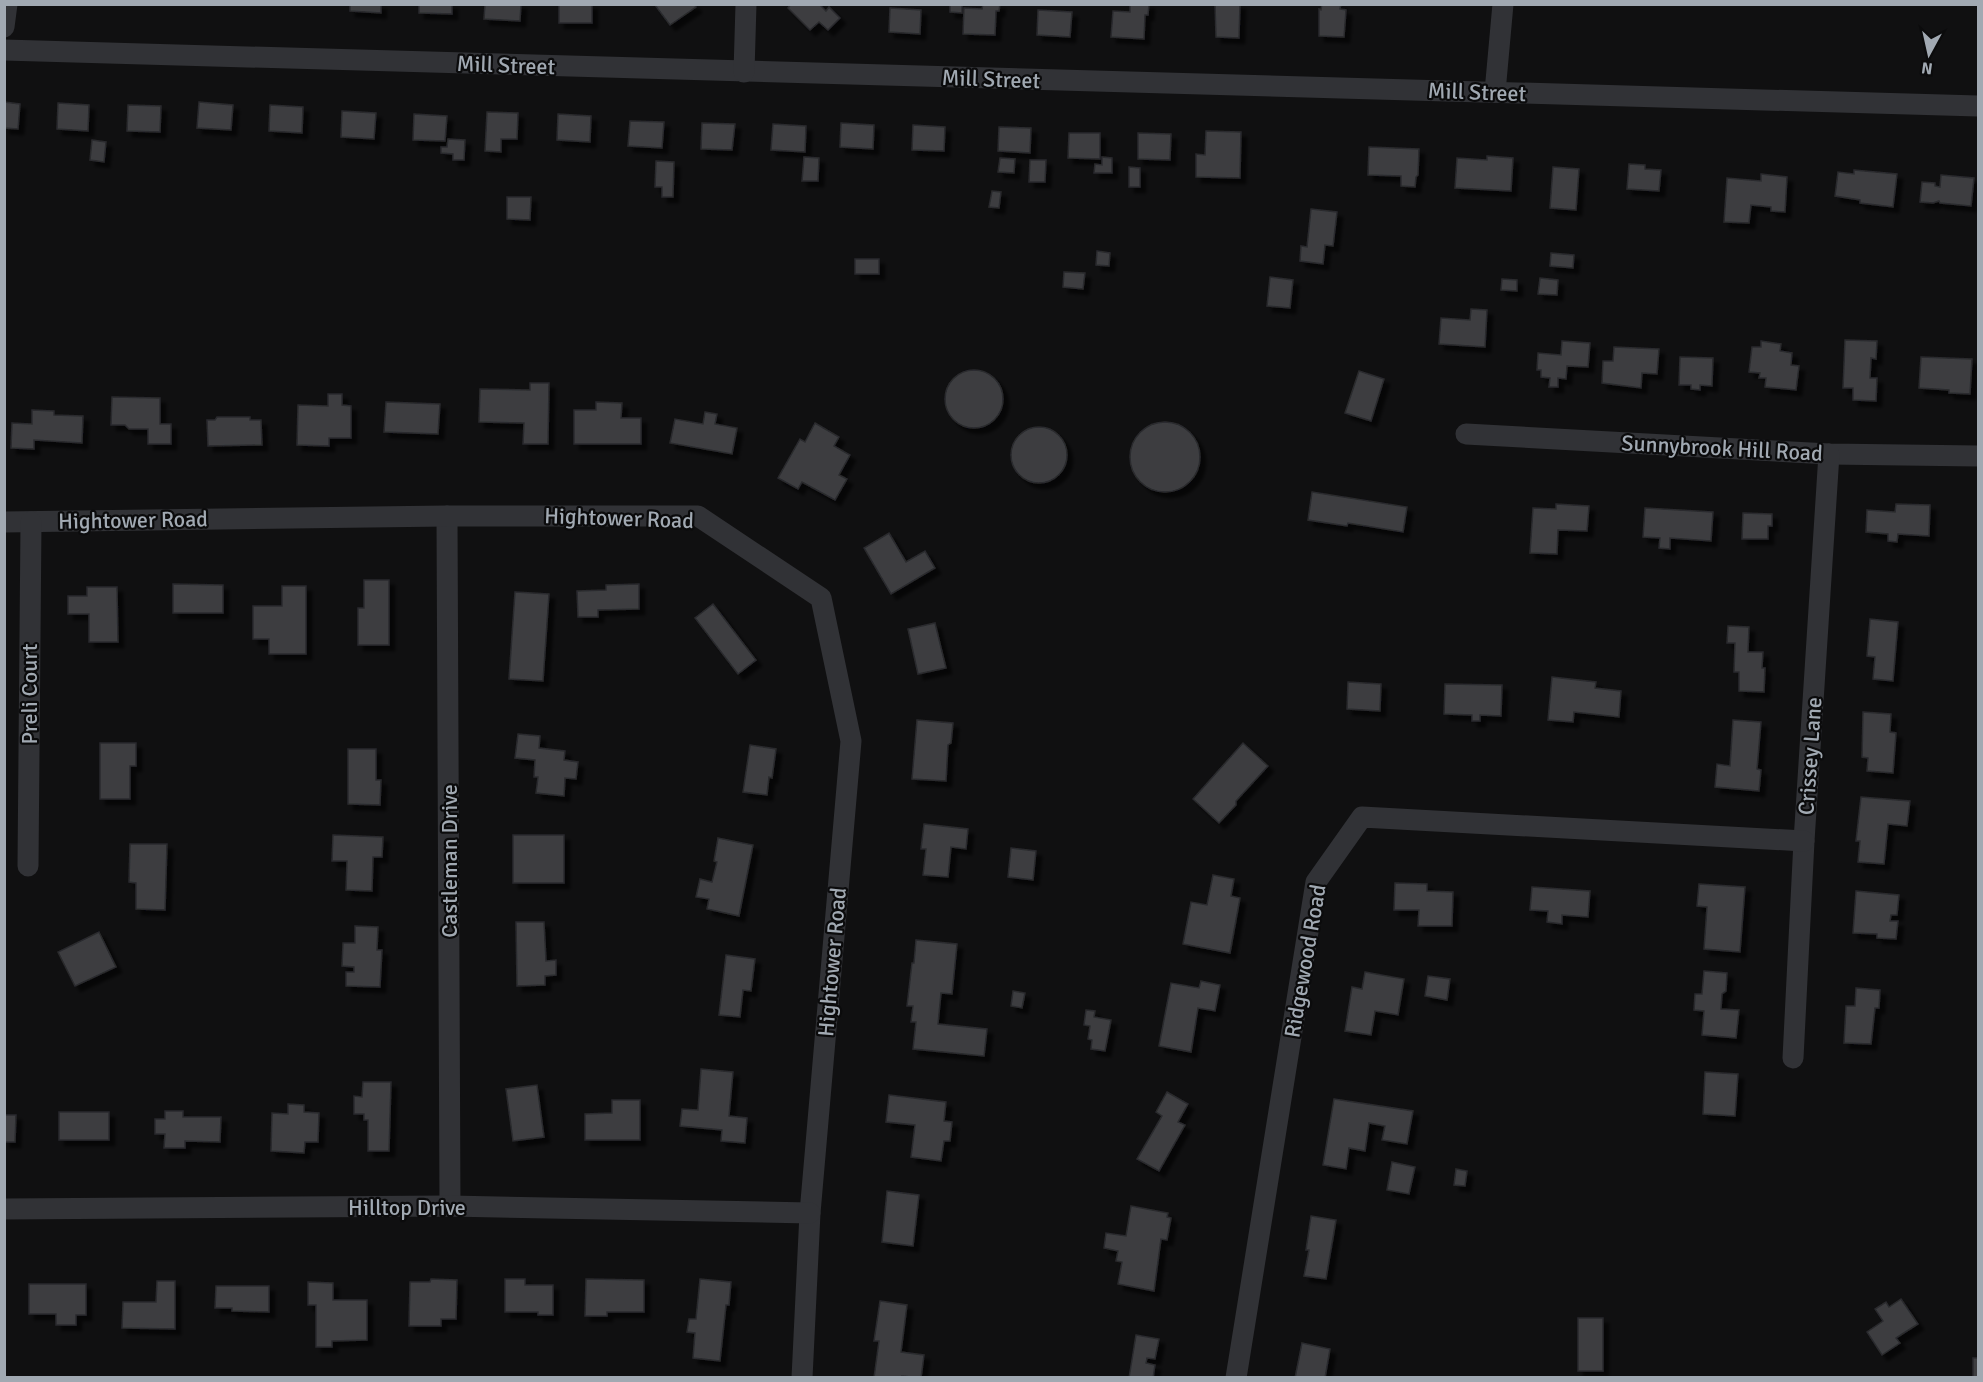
<svg xmlns="http://www.w3.org/2000/svg" width="1983" height="1382" font-family="Signika,sans-serif">
	<style>
		.building { fill: #3c3e41; stroke: #2a2a2d; stroke-width: 1.5; filter: url(#shadow) }
		.lines { fill: none; stroke-linecap: round; stroke-linejoin: round }
		.minor { stroke: #313236; stroke-width: 21 }
		.labels { text-anchor: middle; dominant-baseline: central; stroke-width: 4.5; stroke-linejoin: round; paint-order: stroke }
		.street-label { font-size: 22px; fill: #a1a9b2; stroke: #0b0b0c }
	</style>
	<defs>
		<filter id="shadow"><feDropShadow dx="5.5" dy="5.5" stdDeviation="1.5" flood-color="#0009"/></filter>
	</defs>
	<rect width="100%" height="100%" fill="#101011"/>
	<g class="building">
		<polygon points="350,4 381,4 381,13 350,11"/>
		<polygon points="419,4 452,4 452,14 419,13"/>
		<polygon points="485,4 521,4 520,21 484,19"/>
		<rect x="559" y="4" width="33" height="19"/>
		<polygon points="694,4 696,7 670,25 655,5"/>
		<polygon points="791,4 819,4 826,11 829,7 840,18 828,30 819,22 810,30 788,8"/>
		<polygon points="950,4 962,4 962,13 950,12"/>
		<polygon points="983,4 1000,4 999,11 996,11 995,35 963,34 964,8 982,9"/>
		<polygon points="1130,4 1149,4 1148,15 1145,15 1144,39 1111,37 1113,11 1130,12"/>
		<polygon points="1215,4 1240,4 1239,38 1216,37"/>
		<polygon points="1322,4 1341,4 1340,9 1346,10 1344,37 1319,36 1319,9 1321,10"/>
		<polygon points="890,8 921,10 920,34 889,32"/>
		<polygon points="1038,10 1072,12 1070,37 1037,35"/>
		<polygon points="4,102 20,104 18,129 4,128"/>
		<polygon points="199,102 233,105 231,130 197,128"/>
		<polygon points="58,103 89,105 88,131 57,129"/>
		<polygon points="128,105 161,106 160,132 127,131"/>
		<polygon points="270,105 303,107 302,133 269,131"/>
		<polygon points="342,111 376,113 374,139 341,137"/>
		<polygon points="487,112 518,113 517,139 501,139 501,152 485,151"/>
		<polygon points="414,114 447,116 445,141 413,140"/>
		<polygon points="558,114 591,116 590,142 557,140"/>
		<polygon points="630,121 664,122 662,148 628,146"/>
		<polygon points="702,123 735,124 732,150 701,149"/>
		<polygon points="841,123 874,125 873,149 840,147"/>
		<polygon points="773,124 806,126 805,152 771,150"/>
		<polygon points="913,125 945,127 944,151 912,150"/>
		<polygon points="999,127 1031,128 1030,153 998,151"/>
		<polygon points="1206,131 1241,132 1240,178 1196,177 1196,154 1205,155"/>
		<polygon points="1069,133 1100,133 1100,159 1068,158"/>
		<polygon points="1138,133 1171,134 1170,160 1138,159"/>
		<polygon points="448,139 465,140 464,160 453,160 453,154 441,153 441,147 447,147"/>
		<polygon points="92,140 106,142 104,162 90,160"/>
		<polygon points="1369,147 1419,149 1418,175 1416,177 1415,187 1401,186 1401,176 1368,175"/>
		<polygon points="1487,156 1513,158 1511,191 1455,188 1457,158 1487,160"/>
		<polygon points="804,157 819,158 818,181 802,181"/>
		<polygon points="1102,157 1112,158 1112,173 1094,173 1095,164 1102,165"/>
		<polygon points="1000,158 1015,159 1014,173 998,172"/>
		<polygon points="1030,160 1046,160 1045,182 1029,182"/>
		<polygon points="656,161 674,162 673,197 662,197 662,187 655,187"/>
		<polygon points="1629,164 1645,165 1645,169 1661,170 1659,191 1627,189"/>
		<polygon points="1129,167 1140,168 1140,187 1129,187"/>
		<polygon points="1553,167 1579,169 1576,210 1550,208"/>
		<polygon points="1854,170 1897,174 1893,207 1860,203 1860,200 1835,196 1838,172 1854,174"/>
		<polygon points="1761,174 1787,177 1785,212 1771,211 1771,207 1751,205 1749,223 1724,222 1727,178 1761,181"/>
		<polygon points="1941,175 1974,178 1971,206 1940,203 1939,201 1933,203 1920,202 1922,182 1935,183 1935,186 1940,187"/>
		<polygon points="992,191 1001,192 999,208 989,207"/>
		<polygon points="507,197 531,197 530,220 507,219"/>
		<polygon points="1311,209 1337,212 1333,246 1325,245 1323,264 1300,261 1301,246 1307,247"/>
		<polygon points="1097,251 1110,253 1109,266 1096,265"/>
		<polygon points="1551,253 1574,255 1573,268 1550,266"/>
		<rect x="855" y="259" width="24" height="15"/>
		<polygon points="1064,272 1085,273 1083,289 1063,287"/>
		<polygon points="1270,277 1293,280 1290,308 1267,306"/>
		<polygon points="1540,278 1558,280 1557,295 1538,294"/>
		<polygon points="1502,279 1517,280 1517,291 1501,290"/>
		<polygon points="1471,309 1487,310 1485,347 1439,344 1441,318 1470,320"/>
		<polygon points="1845,340 1877,341 1876,359 1871,358 1870,378 1877,378 1876,401 1853,400 1853,388 1843,388"/>
		<polygon points="1562,341 1590,343 1588,367 1567,366 1566,379 1558,378 1558,387 1549,387 1550,378 1541,377 1541,370 1537,370 1538,353 1561,355"/>
		<polygon points="1761,341 1781,344 1780,351 1792,353 1791,365 1799,366 1796,390 1765,387 1766,378 1759,378 1760,373 1749,372 1752,347 1761,347"/>
		<polygon points="1614,347 1659,349 1657,374 1642,373 1641,388 1602,383 1603,361 1613,361"/>
		<polygon points="1680,357 1713,358 1712,386 1700,385 1700,390 1691,389 1691,385 1679,385"/>
		<polygon points="1921,357 1972,359 1970,394 1949,393 1949,390 1919,388"/>
		<circle cx="974" cy="399" r="29"/>
		<polygon points="1359,371 1384,379 1371,421 1345,413"/>
		<polygon points="530,383 549,383 548,444 523,444 524,423 479,422 480,389 530,390"/>
		<polygon points="328,394 342,394 342,405 351,406 351,438 329,438 329,446 297,445 298,405 328,406"/>
		<polygon points="112,397 160,398 160,424 171,424 171,444 148,444 148,429 129,429 125,425 111,425"/>
		<polygon points="386,402 440,404 438,434 384,432"/>
		<polygon points="596,402 622,403 621,418 641,418 641,444 574,444 574,410 596,410"/>
		<polygon points="32,410 54,411 54,415 83,416 82,443 34,440 34,449 11,448 12,423 32,424"/>
		<polygon points="705,412 717,414 715,424 737,428 732,454 670,443 675,419 703,424"/>
		<polygon points="217,417 250,417 250,420 261,420 262,445 208,446 207,420 215,420"/>
		<circle cx="1165" cy="457" r="35"/>
		<polygon points="815,423 839,437 834,446 850,455 839,475 847,479 835,500 802,482 798,489 778,478 800,439 805,442"/>
		<circle cx="1039" cy="455" r="28"/>
		<polygon points="1312,492 1407,507 1403,532 1348,523 1347,526 1308,520"/>
		<polygon points="1556,504 1589,506 1587,531 1558,530 1557,554 1530,553 1533,508 1556,509"/>
		<polygon points="1896,504 1930,505 1929,536 1898,534 1897,542 1888,541 1888,534 1866,532 1867,510 1895,512"/>
		<polygon points="1645,508 1713,512 1711,541 1670,538 1670,549 1659,548 1660,538 1643,537"/>
		<polygon points="1743,513 1772,514 1772,526 1768,526 1768,539 1742,539"/>
		<polygon points="889,533 906,562 925,551 935,568 891,594 864,548"/>
		<polygon points="364,580 389,580 389,645 358,645 358,608 364,608"/>
		<polygon points="173,584 223,585 223,613 173,613"/>
		<polygon points="639,584 639,609 598,610 598,617 578,617 577,591 606,590 606,585"/>
		<polygon points="282,586 306,586 306,654 269,654 269,639 253,639 253,606 282,606"/>
		<polygon points="87,587 117,587 118,642 89,642 89,614 68,614 68,596 87,596"/>
		<polygon points="515,592 549,594 543,681 509,679"/>
		<polygon points="713,604 756,660 738,674 695,618"/>
		<polygon points="1870,619 1898,622 1893,681 1873,679 1875,657 1867,656"/>
		<polygon points="935,623 946,668 918,674 908,629"/>
		<polygon points="1728,626 1749,627 1748,652 1763,652 1762,668 1765,668 1764,692 1739,691 1739,672 1734,672 1735,643 1727,643"/>
		<polygon points="1552,677 1596,682 1595,688 1621,691 1619,717 1574,712 1573,722 1548,720"/>
		<polygon points="1348,682 1381,684 1380,711 1347,709"/>
		<polygon points="1445,684 1502,685 1501,716 1480,715 1480,721 1472,721 1472,715 1444,714"/>
		<polygon points="1863,712 1891,714 1890,732 1896,733 1893,773 1867,771 1868,758 1862,757"/>
		<polygon points="917,720 953,723 951,743 948,745 946,781 912,779"/>
		<polygon points="1733,720 1761,722 1757,769 1761,770 1759,791 1715,787 1717,764 1730,766"/>
		<polygon points="518,734 540,736 539,748 565,751 564,760 578,762 576,779 565,778 564,796 536,793 538,777 534,777 535,760 515,758"/>
		<polygon points="100,743 136,743 136,766 130,766 130,799 100,799"/>
		<polygon points="1243,743 1268,766 1236,801 1236,805 1219,823 1193,799"/>
		<polygon points="750,745 776,749 772,778 769,777 767,795 743,792"/>
		<polygon points="348,749 376,749 376,780 381,780 380,805 348,804"/>
		<polygon points="1861,797 1910,801 1907,826 1888,824 1884,864 1858,862 1860,841 1856,841"/>
		<polygon points="924,824 968,829 966,849 951,847 948,877 923,875 926,849 921,849"/>
		<polygon points="333,835 383,837 382,857 373,857 372,891 346,890 347,861 332,861"/>
		<rect x="513" y="835" width="51" height="48"/>
		<polygon points="718,838 753,845 739,916 707,909 709,899 696,897 700,879 712,882 717,862 714,861"/>
		<polygon points="130,844 167,844 165,910 136,909 136,883 129,882"/>
		<polygon points="1011,848 1036,851 1033,880 1008,877"/>
		<polygon points="1213,875 1234,879 1231,896 1240,898 1230,953 1183,944 1191,902 1207,905"/>
		<polygon points="1395,883 1427,884 1427,891 1453,892 1452,926 1418,926 1419,910 1394,910"/>
		<polygon points="1699,884 1745,887 1740,952 1704,949 1707,907 1697,906"/>
		<polygon points="1532,887 1590,891 1588,917 1562,915 1562,924 1547,922 1548,911 1530,910"/>
		<polygon points="1856,891 1899,895 1897,915 1891,915 1890,921 1898,921 1896,939 1877,938 1877,934 1853,933"/>
		<polygon points="516,922 544,922 546,961 556,960 556,975 545,976 545,985 517,986"/>
		<polygon points="355,926 378,927 377,950 382,950 380,987 346,986 346,972 354,972 354,967 342,966 343,943 355,943"/>
		<polygon points="99,932 116,967 75,986 58,952"/>
		<polygon points="916,940 957,944 952,994 941,993 938,1024 987,1029 984,1056 913,1049 916,1022 911,1022 913,1006 907,1006 912,963 914,963"/>
		<polygon points="726,955 755,959 751,991 743,990 740,1017 719,1015"/>
		<polygon points="1704,971 1727,973 1726,991 1722,994 1721,1009 1739,1010 1736,1038 1702,1035 1704,1011 1694,1010 1695,994 1702,994"/>
		<polygon points="1365,972 1404,979 1398,1015 1375,1011 1371,1035 1345,1031 1352,987 1362,989"/>
		<polygon points="1428,976 1450,979 1447,1000 1425,996"/>
		<polygon points="1201,981 1220,985 1215,1011 1198,1008 1191,1052 1159,1046 1171,983 1199,988"/>
		<polygon points="1856,988 1880,990 1879,1008 1875,1008 1871,1044 1844,1043 1846,1006 1855,1006"/>
		<polygon points="1013,991 1025,993 1022,1008 1011,1006"/>
		<polygon points="1086,1010 1095,1011 1094,1017 1111,1020 1105,1051 1091,1049 1092,1040 1088,1039 1090,1026 1084,1025"/>
		<polygon points="701,1069 733,1072 729,1116 747,1118 745,1143 721,1141 722,1130 680,1126 682,1109 698,1110"/>
		<polygon points="1705,1072 1738,1074 1735,1116 1703,1114"/>
		<polygon points="363,1082 391,1082 389,1151 368,1151 368,1120 364,1120 364,1114 354,1114 354,1096 362,1097"/>
		<polygon points="537,1085 544,1137 513,1141 506,1089"/>
		<polygon points="1167,1092 1188,1104 1178,1122 1185,1125 1159,1171 1137,1159 1162,1116 1156,1112"/>
		<polygon points="889,1095 946,1102 944,1121 952,1122 950,1141 944,1141 941,1161 911,1157 915,1125 886,1122"/>
		<polygon points="1334,1099 1413,1111 1407,1144 1382,1140 1385,1126 1369,1123 1365,1151 1349,1148 1346,1169 1323,1165"/>
		<polygon points="612,1100 640,1100 640,1140 585,1140 585,1114 612,1113"/>
		<polygon points="288,1104 304,1105 304,1112 319,1113 318,1142 305,1142 304,1153 271,1151 272,1113 288,1114"/>
		<polygon points="165,1111 183,1111 183,1117 221,1117 220,1142 185,1141 185,1148 164,1148 165,1134 155,1134 155,1119 165,1119"/>
		<rect x="59" y="1112" width="50" height="28"/>
		<polygon points="4,1115 16,1115 15,1142 4,1142"/>
		<polygon points="1392,1162 1415,1167 1409,1194 1387,1190"/>
		<polygon points="1456,1169 1467,1171 1465,1186 1454,1185"/>
		<polygon points="887,1191 919,1195 913,1246 882,1242"/>
		<polygon points="1131,1206 1168,1213 1167,1217 1171,1218 1167,1240 1161,1239 1154,1291 1118,1284 1122,1262 1116,1261 1118,1251 1104,1248 1106,1233 1126,1236"/>
		<polygon points="1311,1216 1336,1220 1326,1279 1304,1276 1309,1250 1306,1250"/>
		<polygon points="431,1279 457,1280 456,1319 441,1319 441,1326 409,1326 410,1282 430,1282"/>
		<polygon points="505,1279 525,1279 525,1285 553,1285 553,1315 538,1315 538,1312 505,1312"/>
		<polygon points="586,1279 644,1280 644,1312 607,1312 607,1316 585,1316"/>
		<polygon points="700,1279 731,1282 729,1305 726,1305 720,1361 693,1358 695,1333 687,1332 689,1319 696,1319"/>
		<polygon points="157,1281 175,1281 175,1329 122,1328 123,1302 156,1302"/>
		<polygon points="308,1282 333,1283 333,1300 367,1300 367,1340 332,1341 332,1347 316,1347 316,1305 308,1305"/>
		<polygon points="29,1284 86,1284 86,1315 76,1315 76,1325 56,1325 56,1314 29,1314"/>
		<polygon points="216,1286 269,1286 269,1312 232,1311 232,1308 215,1308"/>
		<polygon points="1901,1299 1918,1324 1896,1338 1900,1343 1882,1355 1867,1332 1883,1321 1875,1309 1886,1302 1889,1307"/>
		<polygon points="880,1301 907,1305 901,1352 924,1355 921,1378 902,1376 902,1378 874,1378 879,1341 874,1341"/>
		<rect x="1578" y="1318" width="25" height="53"/>
		<polygon points="1136,1335 1159,1339 1155,1359 1147,1358 1146,1363 1155,1365 1153,1378 1129,1378"/>
		<polygon points="1302,1343 1330,1349 1325,1378 1295,1378"/>
		<rect x="1973" y="1358" width="5" height="20"/>
	</g>
	<g class="lines">
		<g class="minor">
			<polyline points="4,27 7,4"/>
			<polyline points="4,50 1978,106"/>
			<polyline points="744,72 746,4"/>
			<polyline points="1495,92 1503,4"/>
			<polyline points="1466,434 1829,454 1978,456"/>
			<polyline points="447,516 450,1206"/>
			<polyline points="4,522 447,516 698,516 821,598 851,741 810,1213 802,1378"/>
			<polyline points="28,866 31,522"/>
			<polyline points="1793,1058 1804,841 1829,454"/>
			<polyline points="4,1209 450,1206 810,1213"/>
			<polyline points="1236,1378 1316,882 1362,817 1804,841"/>
		</g>
	</g>
	<g class="labels">
		<g class="street-label">
			<text transform="translate(506 65) rotate(2)">Mill Street</text>
			<text transform="translate(991 79) rotate(2)">Mill Street</text>
			<text transform="translate(1477 92) rotate(2)">Mill Street</text>
			<text transform="translate(1722 448) rotate(3)">Sunnybrook Hill Road</text>
			<text transform="translate(619 518) rotate(2)">Hightower Road</text>
			<text transform="translate(133 520) rotate(-1)">Hightower Road</text>
			<text transform="translate(29 694) rotate(-90)">Preli Court</text>
			<text transform="translate(1810 756) rotate(-86)">Crissey Lane</text>
			<text transform="translate(449 861) rotate(-90)">Castleman Drive</text>
			<text transform="translate(1305 961) rotate(-80)">Ridgewood Road</text>
			<text transform="translate(832 962) rotate(-85)">Hightower Road</text>
			<text x="407" y="1207">Hilltop Drive</text>
		</g>
	</g>
	<rect width="1983" height="1382" fill="none" stroke="#a1a9b2" stroke-width="12"/>
	<g transform="translate(1929 54) rotate(188)" stroke="#0b0b0c" stroke-width="4.5" paint-order="stroke">
	<path d="M0-4.5L10 22L0 15L-10 22Z" fill="#a1a9b2"/>
	<text y="-9" font-size="16" font-weight="bold" text-anchor="middle" fill="#a1a9b2">N</text>
	</g>
</svg>
